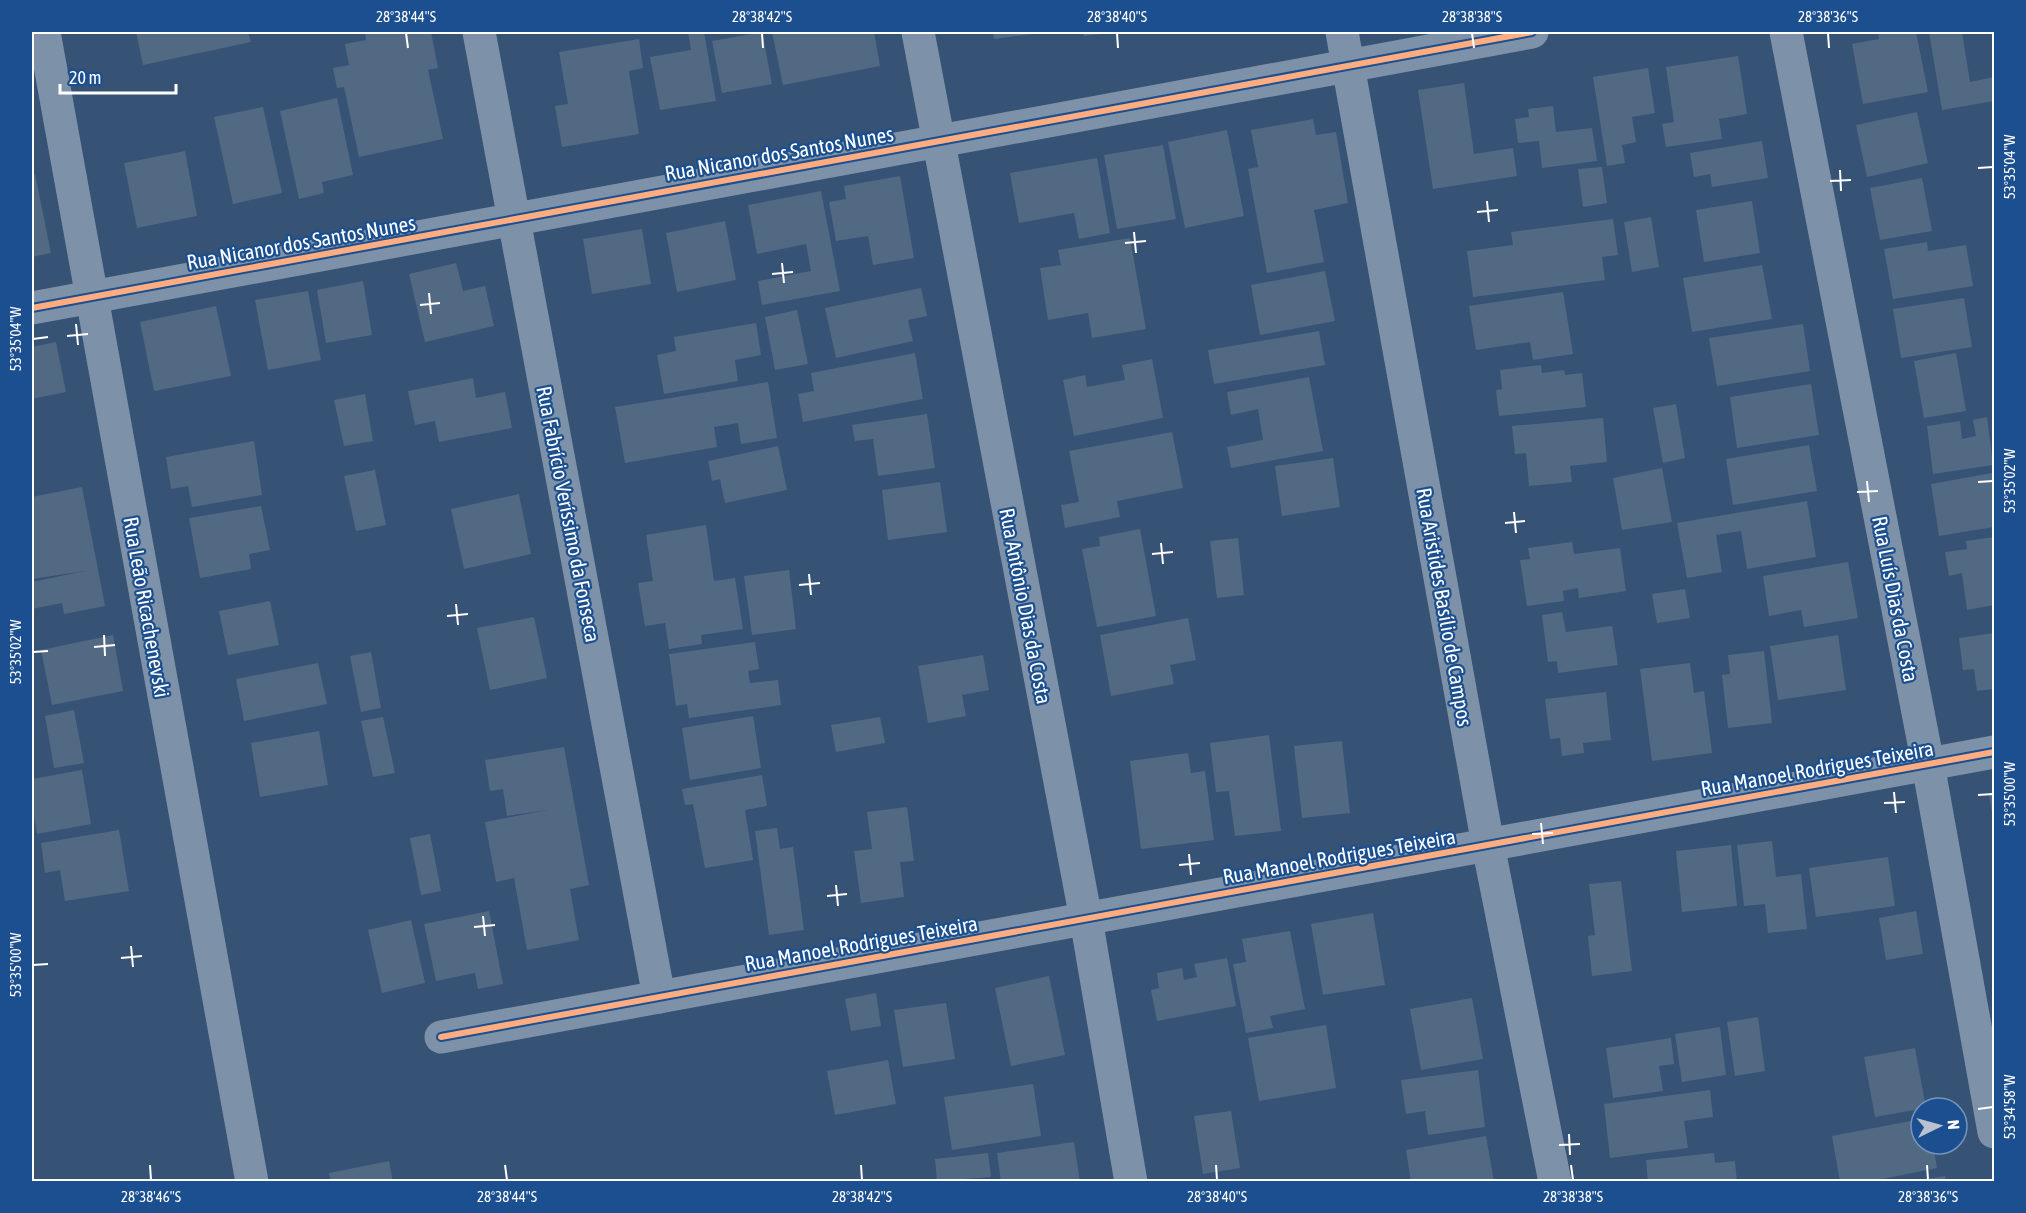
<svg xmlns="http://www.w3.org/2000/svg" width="2026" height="1213" font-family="'Asap Condensed',sans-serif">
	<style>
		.building { fill: #526984 }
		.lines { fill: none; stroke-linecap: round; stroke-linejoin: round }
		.minor { stroke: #7d92a8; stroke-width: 33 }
		.cycleway-casing { stroke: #1b4f8f; stroke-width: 10 }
		.cycleway { stroke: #ffac80; stroke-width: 6 }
		.ticks { fill: none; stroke: #fff; stroke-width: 2 }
		.labels { text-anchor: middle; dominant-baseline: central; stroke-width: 4.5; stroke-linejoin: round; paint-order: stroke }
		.street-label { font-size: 21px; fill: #fff; stroke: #1b4f8f }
		.neatline { fill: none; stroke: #fff; stroke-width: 2 }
		.ticks-label { font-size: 15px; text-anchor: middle; fill: #fff }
	</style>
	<rect width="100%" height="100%" fill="#365274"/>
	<g class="building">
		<polygon points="136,32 248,32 251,42 143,65"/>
		<polygon points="365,32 431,32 438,68 428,70 443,139 359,157 344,87 337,88 333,68 349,65 345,44 366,40"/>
		<polygon points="688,32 704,32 716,101 660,110 650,57 691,50"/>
		<polygon points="762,32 772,84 722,93 712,41"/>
		<polygon points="772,32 874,32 880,66 783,85"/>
		<polygon points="993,32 1040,32 1040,33 994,39"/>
		<polygon points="1083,32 1107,32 1108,33 1084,36"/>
		<polygon points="1878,32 1916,32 1928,92 1863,104 1852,44 1879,39"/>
		<polygon points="1929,32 1962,32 1970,82 1994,77 1994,101 1942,110"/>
		<polygon points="639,39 643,68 629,71 639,134 562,147 555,106 568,104 559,52"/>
		<polygon points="1738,56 1747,114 1719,119 1722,139 1666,147 1662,124 1674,122 1666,67"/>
		<polygon points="1648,68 1655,113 1632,117 1636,142 1622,145 1625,163 1607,166 1593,77"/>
		<polygon points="1464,83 1474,154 1513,148 1517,176 1433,189 1418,90"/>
		<polygon points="337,98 353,175 322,182 324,193 299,199 280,111"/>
		<polygon points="1553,106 1556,132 1592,128 1597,161 1542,168 1539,141 1518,143 1515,119 1529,117 1528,109"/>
		<polygon points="263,107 282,193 233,204 214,117"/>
		<polygon points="1917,112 1928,163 1867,177 1856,125"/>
		<polygon points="1313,119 1316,135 1336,132 1348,203 1314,210 1324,262 1267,273 1248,169 1258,167 1251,130"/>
		<polygon points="1227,130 1244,216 1185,228 1168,142"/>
		<polygon points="1762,141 1768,178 1712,187 1710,174 1694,177 1690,153"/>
		<polygon points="1163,145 1176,219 1117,229 1104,155"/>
		<polygon points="185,151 197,216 137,228 124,163"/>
		<polygon points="1097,158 1110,233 1079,239 1074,213 1019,223 1010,173"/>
		<polygon points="1602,167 1607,203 1583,207 1578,169"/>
		<polygon points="35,174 51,253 32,257 32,175"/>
		<polygon points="900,176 914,258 873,265 868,236 836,241 829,202 846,199 844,186"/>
		<polygon points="1922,178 1932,231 1880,240 1870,188"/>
		<polygon points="821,191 840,291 762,305 758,281 811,271 806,244 757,254 748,205"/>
		<polygon points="1752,201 1760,253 1704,262 1696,210"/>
		<polygon points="1651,217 1659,267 1632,272 1624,222"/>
		<polygon points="1613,219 1618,255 1602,257 1605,280 1473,297 1467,251 1513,245 1511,232"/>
		<polygon points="725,221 736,280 677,292 666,233"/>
		<polygon points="642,229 651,284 592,294 583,239"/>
		<polygon points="1130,238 1146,329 1092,338 1088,313 1048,320 1040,268 1061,265 1058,250"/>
		<polygon points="1927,242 1928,251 1966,245 1973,286 1893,299 1884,249"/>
		<polygon points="456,263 463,291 485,286 494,326 425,342 409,274"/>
		<polygon points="1762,265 1772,319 1692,332 1683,278"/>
		<polygon points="1325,271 1335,321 1260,335 1251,285"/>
		<polygon points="363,281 372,335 326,343 317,290"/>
		<polygon points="921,288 927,316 908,320 913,341 836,358 825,308"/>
		<polygon points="308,291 321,360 268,370 255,300"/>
		<polygon points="1563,292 1573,354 1533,360 1530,342 1476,350 1469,306"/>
		<polygon points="1964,298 1972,347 1901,358 1893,309"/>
		<polygon points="216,306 231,376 154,391 140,322"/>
		<polygon points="797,310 808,364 775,370 765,317"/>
		<polygon points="756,323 761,355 735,360 738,381 664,394 657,355 676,351 674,337"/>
		<polygon points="1803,324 1810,371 1717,386 1709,338"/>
		<polygon points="1319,331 1325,365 1214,384 1208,350"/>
		<polygon points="56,342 66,392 32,399 32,347"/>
		<polygon points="915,353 923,399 803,422 798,394 814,391 811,373"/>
		<polygon points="1956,353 1966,411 1924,418 1914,361"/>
		<polygon points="1152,359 1163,418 1074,436 1063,380 1085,375 1087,387 1125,380 1122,365"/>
		<polygon points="1541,365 1542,373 1564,370 1565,375 1582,373 1586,407 1499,416 1496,390 1502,389 1500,370"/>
		<polygon points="1309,377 1323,451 1231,468 1227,447 1263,440 1258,409 1231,415 1227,392"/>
		<polygon points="473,378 476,398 505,392 512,428 439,442 435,421 415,425 408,391"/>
		<polygon points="768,382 777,438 741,444 738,423 714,427 717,447 625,463 615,407"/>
		<polygon points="1811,384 1819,435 1737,448 1730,397"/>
		<polygon points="365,394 373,441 344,446 334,400"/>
		<polygon points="1676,404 1685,458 1663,463 1653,408"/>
		<polygon points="927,414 935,468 878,476 873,439 855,441 852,425"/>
		<polygon points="1987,417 1993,465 1933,474 1927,426 1960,421 1962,439 1976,436 1973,420"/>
		<polygon points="1603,418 1607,462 1570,466 1572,482 1529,486 1526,453 1515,454 1512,426"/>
		<polygon points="1172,432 1183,488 1117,501 1120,517 1065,528 1061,505 1079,502 1069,451"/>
		<polygon points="254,441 262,495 192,507 188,486 171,489 166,457"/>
		<polygon points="1809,445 1817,491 1733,505 1726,459"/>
		<polygon points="778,446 787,490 725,503 720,479 712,481 708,461"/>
		<polygon points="1333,458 1340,507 1282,516 1275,466"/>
		<polygon points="1662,468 1672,522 1622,530 1613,478"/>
		<polygon points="375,470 386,525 356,531 344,476"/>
		<polygon points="1992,473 1994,527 1939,536 1931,484"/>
		<polygon points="940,482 947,532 888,540 882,490"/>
		<polygon points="82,487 105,606 64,614 62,603 32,609 32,582 85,571 32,579 32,497"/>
		<polygon points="519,494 531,554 464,569 451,509"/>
		<polygon points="1807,501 1816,557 1747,569 1741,531 1716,535 1722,572 1687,578 1677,523"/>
		<polygon points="261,506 270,550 249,554 251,569 200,578 189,518"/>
		<polygon points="706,525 714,581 735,578 743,629 701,635 702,644 669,649 665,623 645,626 638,583 653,581 646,535"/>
		<polygon points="1140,529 1156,616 1097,627 1082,549 1100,546 1099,537"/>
		<polygon points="1994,537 1994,605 1967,610 1962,573 1949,576 1945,552 1967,549 1966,541"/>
		<polygon points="1238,538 1244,595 1217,598 1210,541"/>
		<polygon points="1572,542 1574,554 1620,548 1626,591 1579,598 1578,588 1563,591 1564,601 1527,606 1520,560 1530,559 1528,548"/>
		<polygon points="1848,562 1858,618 1804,627 1801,610 1769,616 1763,576"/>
		<polygon points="789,570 796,629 752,635 744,576"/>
		<polygon points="1685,589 1690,618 1657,623 1652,594"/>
		<polygon points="270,601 279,645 228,655 219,611"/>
		<polygon points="1562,612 1566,632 1612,626 1618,665 1558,673 1557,661 1548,662 1542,615"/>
		<polygon points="534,617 547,678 490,690 477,628"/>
		<polygon points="1188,618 1196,660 1170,665 1174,684 1111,696 1100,635"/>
		<polygon points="1994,633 1994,689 1977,691 1974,669 1963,670 1959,638"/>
		<polygon points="113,635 123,691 52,705 41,650"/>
		<polygon points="1838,635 1846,690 1778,700 1770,646"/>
		<polygon points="755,642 759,669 748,671 750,683 778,680 781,705 689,718 687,704 676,706 669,654"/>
		<polygon points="1764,651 1772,723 1728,728 1722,675 1730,674 1728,655"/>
		<polygon points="371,652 381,708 361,712 350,656"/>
		<polygon points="983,655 989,690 962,695 966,716 928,723 918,666"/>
		<polygon points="318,663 327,704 244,721 236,679"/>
		<polygon points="1690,663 1694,693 1704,691 1712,753 1652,761 1640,669"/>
		<polygon points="1606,692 1611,740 1583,743 1584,753 1562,756 1560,738 1550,739 1545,699"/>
		<polygon points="74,710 84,763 54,768 45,716"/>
		<polygon points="753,716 761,768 690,780 682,728"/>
		<polygon points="383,717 395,773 373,777 361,721"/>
		<polygon points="880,717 885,743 836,752 831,725"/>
		<polygon points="319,731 328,785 260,797 251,743"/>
		<polygon points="1269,735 1281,831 1235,836 1229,791 1216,792 1210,743"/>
		<polygon points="1342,741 1350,813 1302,818 1294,746"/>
		<polygon points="564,747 589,885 570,889 579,940 527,950 514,878 496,882 485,822 547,810 507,816 503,789 490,791 485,760"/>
		<polygon points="1188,753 1191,773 1205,771 1214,840 1141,849 1130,761"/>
		<polygon points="82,770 91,824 37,834 32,805 32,779"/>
		<polygon points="762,775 767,806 745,810 753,860 705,868 693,804 685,805 682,789"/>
		<polygon points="1994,793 1994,819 1993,819 1989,794"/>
		<polygon points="907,807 914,861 900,862 904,897 861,903 854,851 872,849 867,812"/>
		<polygon points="777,828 780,849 793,847 804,930 769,935 755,831"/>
		<polygon points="119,830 129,891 65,901 60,870 45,873 41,843"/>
		<polygon points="430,834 441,891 421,895 410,838"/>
		<polygon points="1772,841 1776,877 1801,874 1807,929 1768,933 1765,904 1744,906 1737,845"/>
		<polygon points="1731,845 1737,906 1682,912 1676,851"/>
		<polygon points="1888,857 1895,906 1816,917 1809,868"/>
		<polygon points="1621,881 1632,971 1592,976 1588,936 1595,935 1589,884"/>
		<polygon points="489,911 503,984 478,989 475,973 436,981 424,924"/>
		<polygon points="1916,911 1923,954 1886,960 1879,918"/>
		<polygon points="1373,913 1385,985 1323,995 1311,924"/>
		<polygon points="411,920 425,983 382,993 368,930"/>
		<polygon points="1290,931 1305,1009 1270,1016 1273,1028 1246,1033 1233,964 1246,962 1242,939"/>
		<polygon points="1227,958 1236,1006 1157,1021 1151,990 1159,988 1157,973 1182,968 1184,980 1197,977 1194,964"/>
		<polygon points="1049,976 1065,1055 1011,1066 995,988"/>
		<polygon points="876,993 881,1026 851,1031 845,999"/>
		<polygon points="1472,998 1483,1059 1421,1070 1410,1009"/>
		<polygon points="946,1003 955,1059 903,1067 894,1010"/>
		<polygon points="1758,1017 1765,1071 1735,1076 1727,1022"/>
		<polygon points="1326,1025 1336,1088 1259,1101 1248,1038"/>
		<polygon points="1720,1027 1726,1075 1682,1082 1675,1034"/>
		<polygon points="1671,1038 1674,1064 1659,1066 1663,1091 1613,1098 1606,1048"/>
		<polygon points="1915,1048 1926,1108 1875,1117 1864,1057"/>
		<polygon points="888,1060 896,1104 835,1115 827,1071"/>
		<polygon points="1478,1070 1485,1127 1428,1135 1425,1111 1406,1114 1401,1080"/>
		<polygon points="1033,1084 1041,1136 952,1150 944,1097"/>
		<polygon points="1710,1090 1713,1117 1684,1121 1688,1148 1610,1158 1604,1104"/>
		<polygon points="1231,1111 1240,1168 1203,1174 1194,1116"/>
		<polygon points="1921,1119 1921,1144 1933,1144 1937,1168 1868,1182 1840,1182 1832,1136"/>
		<polygon points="1486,1136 1494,1182 1411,1182 1406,1150"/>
		<polygon points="1074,1142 1080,1182 1001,1182 997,1153"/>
		<polygon points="988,1153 991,1177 964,1179 964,1182 937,1182 935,1159"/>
		<polygon points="1714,1153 1715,1163 1735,1161 1737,1182 1648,1182 1646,1160"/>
		<polygon points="389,1161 393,1182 331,1182 329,1173"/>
		<polygon points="1945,1176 1946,1182 1921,1182 1921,1180"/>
	</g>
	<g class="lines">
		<g class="minor">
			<polyline points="44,32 252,1182"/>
			<polyline points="479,32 659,997"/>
			<polyline points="918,32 1086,919 1131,1182"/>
			<polyline points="1342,32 1488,845 1555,1182"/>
			<polyline points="1786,32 1928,764 1994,1132"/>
			<polyline points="32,308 1532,32"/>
			<polyline points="441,1037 1994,752"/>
		</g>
		<defs>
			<g id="cycleway">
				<polyline points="32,308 1532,32"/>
				<polyline points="441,1037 1994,752"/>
			</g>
		</defs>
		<use href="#cycleway" class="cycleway-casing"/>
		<use href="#cycleway" class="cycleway"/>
	</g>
	<path class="ticks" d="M406,33L408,48M762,33L763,48M1117,33L1118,48M1472,33L1474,48M1828,33L1829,48M1978,168L1993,167M1840,170L1841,191M1830,181L1851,180M1487,201L1489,222M1477,212L1498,210M1134,232L1136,253M1125,243L1146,241M782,263L784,283M772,274L793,272M429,293L431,314M420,305L440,303M76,324L78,345M67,336L88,334M33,339L48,337M1867,481L1869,502M1978,482L1993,481M1857,492L1878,491M1514,512L1516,533M1505,523L1525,521M1161,543L1163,564M1152,554L1173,552M809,574L811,595M799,585L820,583M456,604L458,625M447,616L468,614M104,635L105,656M94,647L115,645M33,652L48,651M1894,792L1896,813M1978,795L1993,794M1884,803L1905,802M1541,823L1543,844M1532,834L1553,833M1189,854L1191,875M1179,865L1200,863M836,885L838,906M827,896L847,894M483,916L485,936M474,927L495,925M131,946L133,967M121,958L142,956M33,965L48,964M1978,1109L1993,1107M1569,1134L1570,1155M1559,1145L1580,1144M150,1165L151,1180M505,1165L507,1180M861,1165L862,1180M1216,1165L1217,1180M1571,1165L1573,1180M1927,1165L1928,1180"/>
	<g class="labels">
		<g class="street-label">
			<text transform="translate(779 153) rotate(-10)">Rua Nicanor dos Santos Nunes</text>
			<text transform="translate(301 242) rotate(-10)">Rua Nicanor dos Santos Nunes</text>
			<text transform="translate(569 514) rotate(79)">Rua Fabrício Veríssimo da Fonseca</text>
			<text transform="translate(1896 599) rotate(79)">Rua Luís Dias da Costa</text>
			<text transform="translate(1026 606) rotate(79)">Rua Antônio Dias da Costa</text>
			<text transform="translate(147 607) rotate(80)">Rua Leão Ricachenevski</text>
			<text transform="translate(1445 607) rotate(80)">Rua Aristides Basílio de Campos</text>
			<text transform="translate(1817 768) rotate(-10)">Rua Manoel Rodrigues Teixeira</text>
			<text transform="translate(1339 856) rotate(-10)">Rua Manoel Rodrigues Teixeira</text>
			<text transform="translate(861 943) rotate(-10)">Rua Manoel Rodrigues Teixeira</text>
		</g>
	</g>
	<rect width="2026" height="1213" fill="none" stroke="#1b4f8f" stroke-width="66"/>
	<g transform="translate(1939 1126) rotate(85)"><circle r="28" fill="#1b4f8f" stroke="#7695bc" stroke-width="1.5"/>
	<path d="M0-4.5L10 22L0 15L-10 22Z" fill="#b9c2ce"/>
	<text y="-9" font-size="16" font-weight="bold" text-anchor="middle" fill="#ffffff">N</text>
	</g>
	<path d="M60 84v9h116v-9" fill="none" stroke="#ffffff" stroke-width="3"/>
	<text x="69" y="84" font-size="18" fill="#ffffff" stroke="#1b4f8f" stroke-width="4.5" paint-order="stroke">20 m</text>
	<rect x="33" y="33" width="1960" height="1147" class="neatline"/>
	<g class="ticks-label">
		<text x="406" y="22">28°38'44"S</text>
		<text x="762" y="22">28°38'42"S</text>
		<text x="1117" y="22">28°38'40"S</text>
		<text x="1472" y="22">28°38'38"S</text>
		<text x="1828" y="22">28°38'36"S</text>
		<text transform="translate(2010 167) rotate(-90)" y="5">53°35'04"W</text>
		<text transform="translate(16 339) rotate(-90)" y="5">53°35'04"W</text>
		<text transform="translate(2010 481) rotate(-90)" y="5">53°35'02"W</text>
		<text transform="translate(16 652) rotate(-90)" y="5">53°35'02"W</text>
		<text transform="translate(2010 794) rotate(-90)" y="5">53°35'00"W</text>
		<text transform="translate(16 965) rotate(-90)" y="5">53°35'00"W</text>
		<text transform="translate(2010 1107) rotate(-90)" y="5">53°34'58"W</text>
		<text x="151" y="1202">28°38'46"S</text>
		<text x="507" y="1202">28°38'44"S</text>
		<text x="862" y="1202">28°38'42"S</text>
		<text x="1217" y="1202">28°38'40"S</text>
		<text x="1573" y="1202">28°38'38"S</text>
		<text x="1928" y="1202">28°38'36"S</text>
	</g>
</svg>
